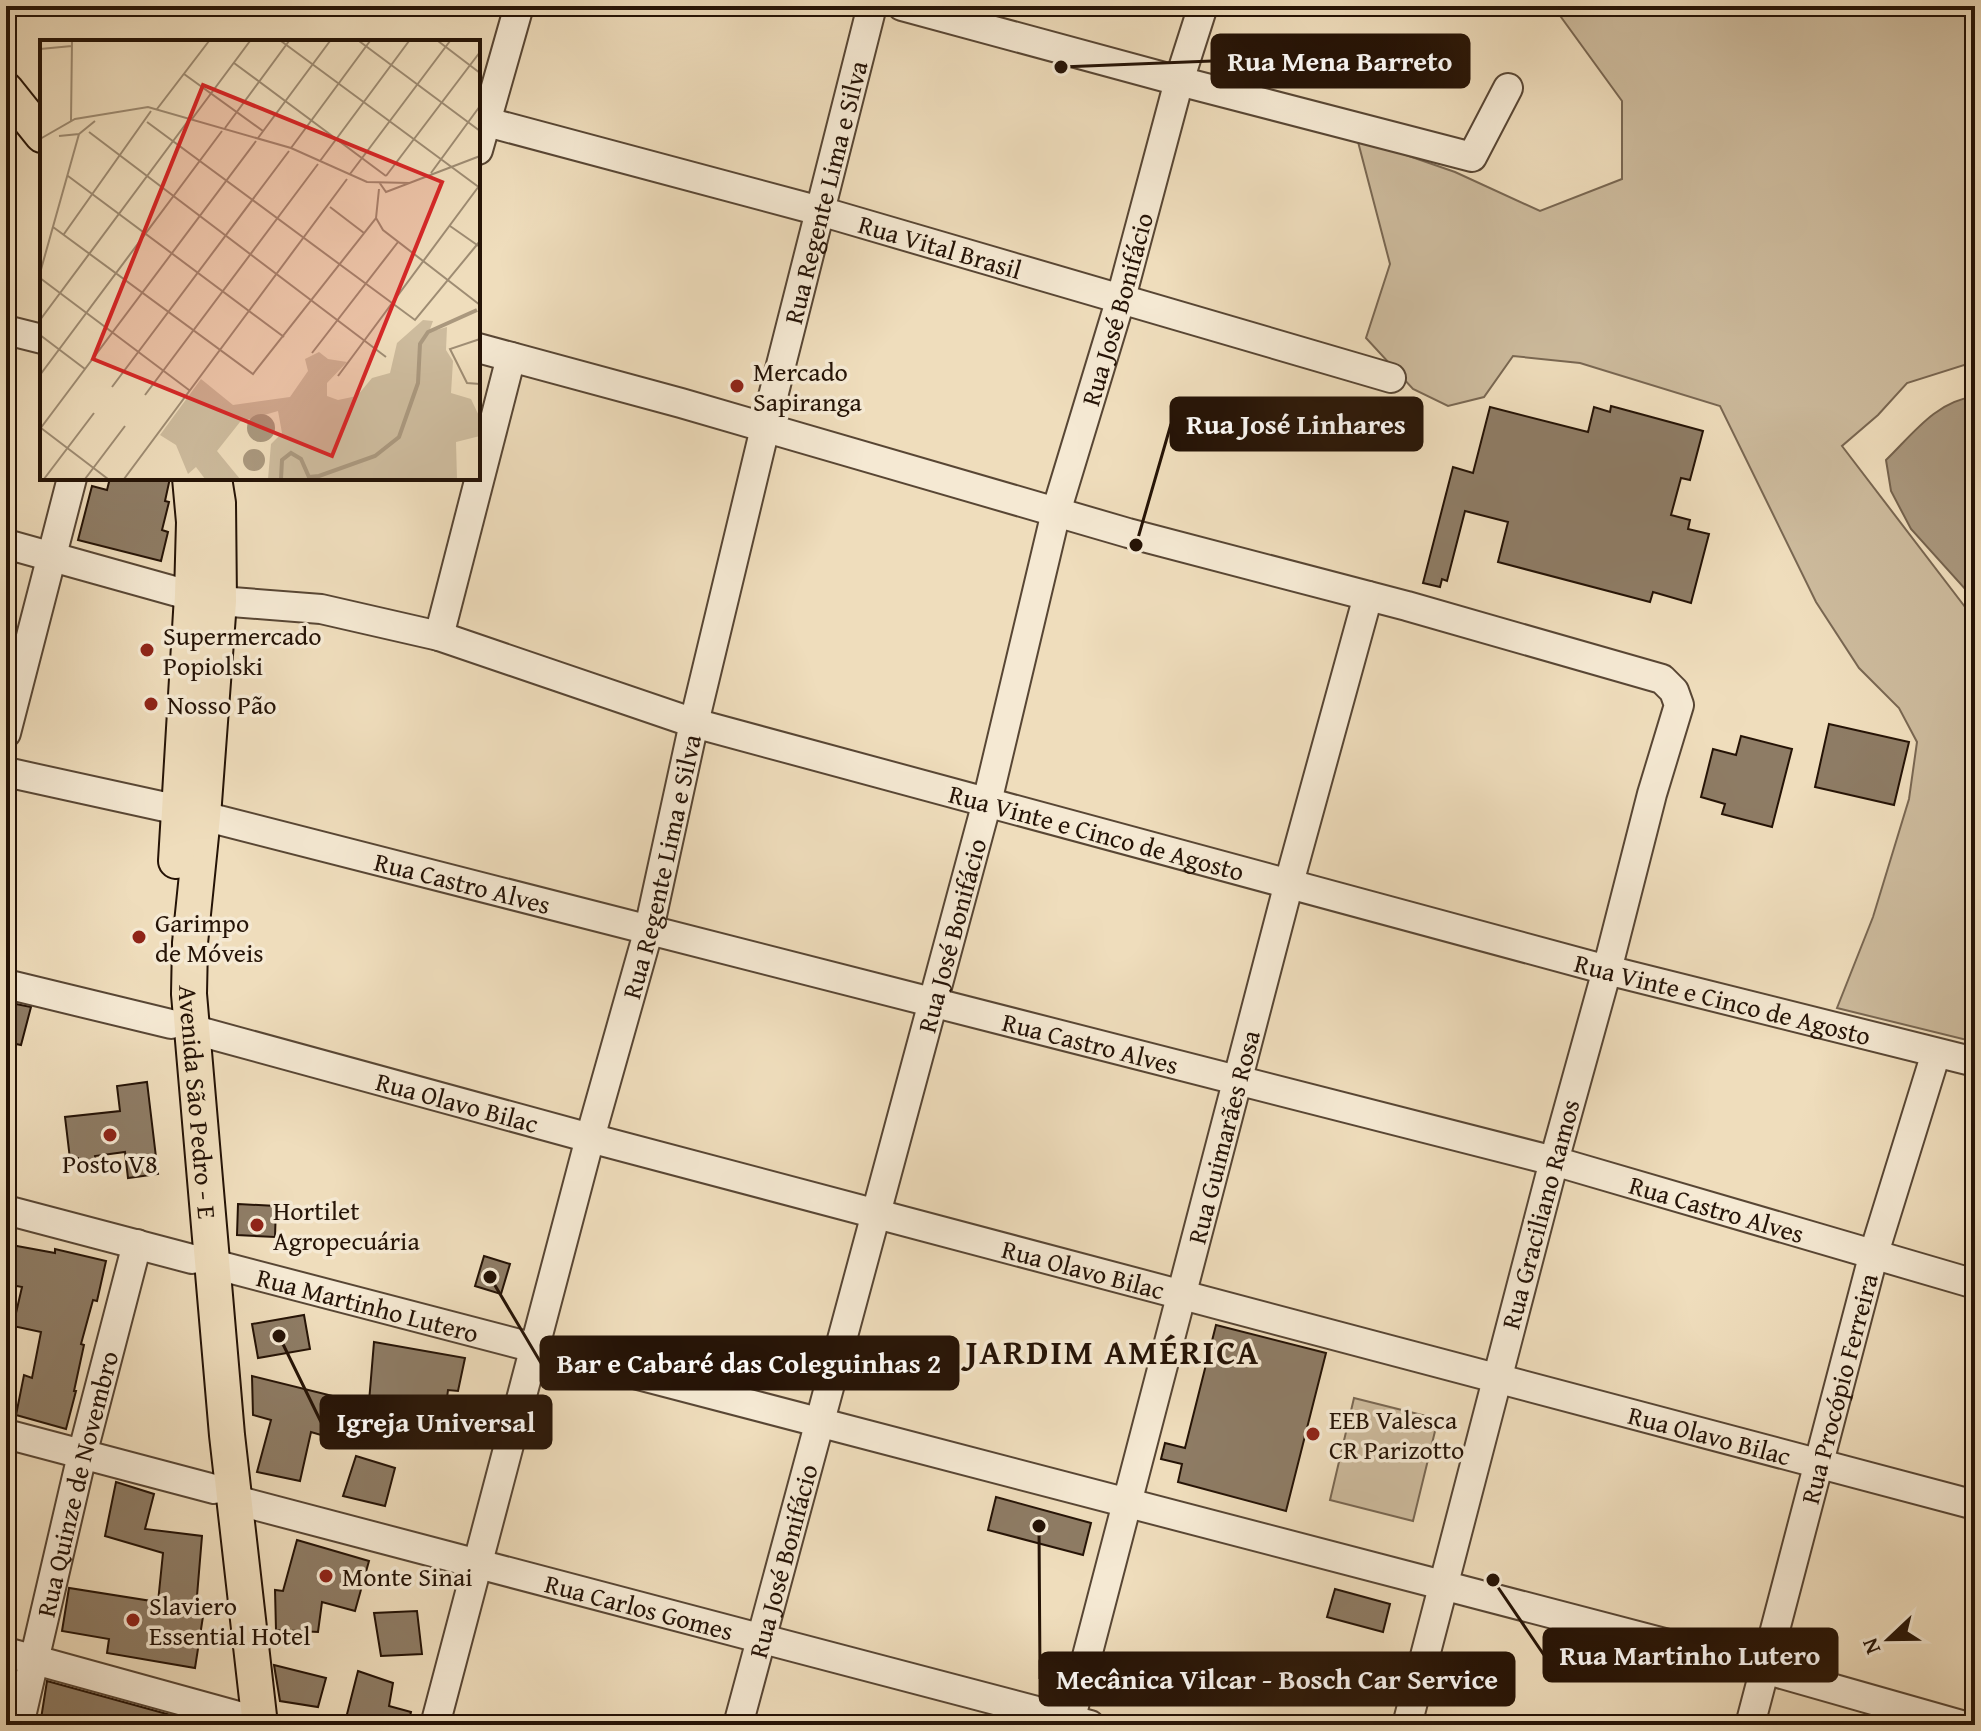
<svg xmlns="http://www.w3.org/2000/svg" width="1981" height="1731" font-family="'Gentium Book Plus',serif">
	<style>
		.green { fill: #cdbb9d; stroke: #796752; stroke-width: 2 }
		.water { fill: #aa987e; stroke: #75634e; stroke-width: 2 }
		.building { fill: #8e7c65; stroke: #251306; stroke-width: 2 }
		.lines { fill: none; stroke-linecap: round; stroke-linejoin: round }
		.minor-casing { stroke: #584634; stroke-width: 32 }
		.major-casing { stroke: #251306; stroke-width: 38 }
		.minor { stroke: #f5e9d3; stroke-width: 28 }
		.major { stroke: #efddbc; stroke-width: 34 }
		.poi-dot { fill: #8f2418; stroke: #f5e9d3; stroke-width: 3 }
		.labels { text-anchor: middle; dominant-baseline: central; stroke-width: 7; stroke-linejoin: round; paint-order: stroke }
		.street-label { font-size: 26px; fill: #251306; stroke: #f5e9d3 }
		.poi-label { font-size: 26px; fill: #251306; stroke: #f5e9d3; text-anchor: start }
		.district-label { font-size: 34px; font-weight: bold; letter-spacing: 2px; fill: #251306; stroke: #f5e9d3 }
		.inset-river { fill: none; stroke: #aa987e; stroke-width: 4 }
		.inset-road { fill: none; stroke: #9e8c73; stroke-width: 2 }
		.view { fill: #d62828; fill-opacity: 0.15; stroke: #d62828; stroke-width: 4 }
		.inset-edge { fill: none; stroke: #251306; stroke-width: 4 }
		.leader { fill: none; stroke: #251306; stroke-width: 3 }
		.callout-dot { fill: #251306; stroke: #f5e9d3; stroke-width: 3 }
		.callout { fill: #251306; stroke: #251306; stroke-width: 3 }
		.callout-label { font-size: 28px; text-anchor: middle; font-weight: bold; fill: #fff }
	</style>
	<rect width="100%" height="100%" fill="#efddbc"/>
	<filter id="stains"><feTurbulence type="fractalNoise" baseFrequency=".0025" numOctaves="4"/><feColorMatrix values="0 0 0 0 .2 0 0 0 0 .09 0 0 0 0 .02 0 0 0 .5 -.17"/></filter>
	<radialGradient id="worn" r=".72"><stop offset=".6" stop-color="#630" stop-opacity="0"/><stop offset="1" stop-color="#630" stop-opacity=".3"/></radialGradient>
	<g class="green">
		<polygon points="1553,6 1975,6 1975,369 1964,365 1907,383 1878,415 1842,446 1975,620 1975,1042 1837,1008 1873,917 1909,799 1917,742 1899,708 1859,668 1816,602 1720,406 1580,363 1513,356 1484,397 1448,406 1413,389 1366,338 1390,264 1357,138 1455,172 1540,211 1622,179 1622,101"/>
		<polygon points="1354,1398 1438,1419 1413,1521 1330,1500"/>
	</g>
	<path class="water" d="M1973,397L1975,399V600L1911,529L1891,491L1886,460C1911,436 1936,401 1973,397Z"/>
	<g class="building">
		<polygon points="1611,406 1703,431 1690,480 1681,478 1671,515 1690,520 1688,529 1709,534 1691,603 1653,592 1650,602 1498,562 1508,522 1465,511 1447,581 1442,579 1440,587 1423,583 1453,467 1473,473 1490,407 1588,432 1594,407 1610,412"/>
		<polygon points="110,478 170,478 165,501 169,502 162,530 168,532 161,561 78,540 92,486 107,490"/>
		<polygon points="1829,724 1909,742 1894,805 1815,787"/>
		<polygon points="1741,736 1792,749 1772,827 1722,814 1725,804 1701,797 1713,749 1736,755"/>
		<polygon points="6,1002 31,1007 21,1045 6,1042"/>
		<polygon points="147,1082 158,1174 128,1178 125,1152 95,1156 97,1169 79,1171 78,1158 70,1159 65,1117 120,1111 117,1086"/>
		<polygon points="238,1204 276,1206 275,1237 237,1235"/>
		<polygon points="6,1244 55,1253 55,1249 106,1261 97,1301 93,1300 81,1344 84,1345 74,1391 76,1391 66,1429 16,1415 24,1375 32,1378 41,1332 13,1326 22,1287 6,1284"/>
		<polygon points="484,1256 510,1264 501,1294 475,1286"/>
		<polygon points="304,1315 310,1349 258,1358 252,1324"/>
		<polygon points="1216,1325 1326,1353 1286,1511 1178,1482 1182,1464 1161,1459 1165,1443 1185,1448"/>
		<polygon points="374,1342 465,1358 458,1391 448,1390 443,1430 368,1414"/>
		<polygon points="252,1376 361,1403 355,1445 311,1432 300,1481 257,1472 271,1420 253,1415"/>
		<polygon points="356,1456 395,1468 385,1506 343,1496"/>
		<polygon points="116,1482 154,1494 145,1529 202,1536 196,1608 204,1610 195,1668 107,1653 109,1639 62,1631 69,1588 158,1602 163,1553 105,1536"/>
		<polygon points="996,1497 1091,1523 1083,1555 988,1530"/>
		<polygon points="297,1540 369,1561 355,1611 322,1602 318,1632 276,1630 275,1590 283,1591"/>
		<polygon points="1335,1589 1390,1604 1383,1632 1327,1617"/>
		<polygon points="417,1611 422,1654 381,1656 374,1613"/>
		<polygon points="274,1665 326,1678 318,1707 280,1701"/>
		<polygon points="358,1671 393,1683 389,1706 411,1712 408,1725 357,1725 345,1722"/>
		<polygon points="47,1681 207,1725 40,1725"/>
	</g>
	<g class="lines">
		<defs>
			<g id="minor">
				<polyline points="902,6 1179,81 1472,157 1508,88"/>
				<path id="s1" d="M487,122L820,211L1391,378"/>
				<polyline points="478,150 519,6"/>
				<polyline points="6,330 42,339"/>
				<polyline points="478,348 681,403 1128,533 1407,606 1662,679 1674,691 1679,705 1652,794 1607,970 1554,1161 1407,1725"/>
				<polyline points="6,544 192,596"/>
				<path id="s2" d="M219,601L321,609L439,636L694,723L1607,970L1975,1062"/>
				<polyline points="439,636 511,357"/>
				<polyline points="6,733 72,478"/>
				<polyline points="6,772 179,810"/>
				<path id="s3" d="M203,816L1554,1161L1975,1284"/>
				<polyline points="6,984 171,1024"/>
				<path id="s4" d="M191,1029L590,1138L1975,1505"/>
				<polyline points="6,1210 192,1259"/>
				<path id="s5" d="M213,1264L1764,1669L1961,1725"/>
				<polyline points="6,1434 214,1489"/>
				<path id="s6" d="M235,1500L1090,1725"/>
				<polyline points="6,1652 238,1716"/>
				<path id="s7" d="M19,1725L82,1455L137,1244"/>
				<path id="s8" d="M435,1725L590,1138L649,929L694,723L765,428L872,6"/>
				<path id="s9" d="M738,1725L987,802L1056,512L1121,298L1179,81L1203,6"/>
				<path id="s10" d="M1069,1725L1289,883L1368,596"/>
				<path id="s11" d="M1750,1725L1874,1253L1936,1053"/>
			</g>
			<g id="major">
				<polyline points="6,90 42,135"/>
				<path id="s12" d="M214,478L218,503L219,601L203,816L190,943L189,994L227,1435L260,1725"/>
				<polyline points="176,861 192,596 194,522 190,478"/>
			</g>
		</defs>
		<use href="#minor" class="minor-casing"/>
		<use href="#major" class="major-casing"/>
		<use href="#minor" class="minor"/>
		<use href="#major" class="major"/>
	</g>
	<g class="poi-dot">
		<circle cx="737" cy="386" r="8"/>
		<circle cx="147" cy="650" r="8"/>
		<circle cx="151" cy="704" r="8"/>
		<circle cx="139" cy="937" r="8"/>
		<circle cx="110" cy="1135" r="8"/>
		<circle cx="257" cy="1225" r="8"/>
		<circle cx="1313" cy="1434" r="8"/>
		<circle cx="326" cy="1576" r="8"/>
		<circle cx="133" cy="1620" r="8"/>
	</g>
	<g class="labels">
		<g class="street-label">
			<text stroke="none"><textPath href="#s8" startOffset="1582">Rua Regente Lima e Silva</textPath></text>
			<text stroke="none"><textPath href="#s1" startOffset="470">Rua Vital Brasil</textPath></text>
			<text stroke="none"><textPath href="#s9" startOffset="1466">Rua José Bonifácio</textPath></text>
			<text stroke="none"><textPath href="#s2" startOffset="910">Rua Vinte e Cinco de Agosto</textPath></text>
			<text stroke="none"><textPath href="#s8" startOffset="888">Rua Regente Lima e Silva</textPath></text>
			<text stroke="none"><textPath href="#s3" startOffset="268">Rua Castro Alves</textPath></text>
			<text stroke="none"><textPath href="#s9" startOffset="818">Rua José Bonifácio</textPath></text>
			<text stroke="none"><textPath href="#s2" startOffset="1558">Rua Vinte e Cinco de Agosto</textPath></text>
			<text stroke="none"><textPath href="#s3" startOffset="916">Rua Castro Alves</textPath></text>
			<text stroke="none"><textPath href="#s12" startOffset="626">Avenida São Pedro - E</textPath></text>
			<text stroke="none"><textPath href="#s4" startOffset="276">Rua Olavo Bilac</textPath></text>
			<text stroke="none"><textPath href="#s10" startOffset="608">Rua Guimarães Rosa</textPath></text>
			<text stroke="none"><textPath href="#s3" startOffset="1564">Rua Castro Alves</textPath></text>
			<text transform="translate(1540 1214) rotate(-75)">Rua Graciliano Ramos</text>
			<text stroke="none"><textPath href="#s4" startOffset="924">Rua Olavo Bilac</textPath></text>
			<text stroke="none"><textPath href="#s5" startOffset="160">Rua Martinho Lutero</textPath></text>
			<text stroke="none"><textPath href="#s11" startOffset="348">Rua Procópio Ferreira</textPath></text>
			<text stroke="none"><textPath href="#s4" startOffset="1572">Rua Olavo Bilac</textPath></text>
			<text stroke="none"><textPath href="#s7" startOffset="248">Rua Quinze de Novembro</textPath></text>
			<text stroke="none"><textPath href="#s9" startOffset="170">Rua José Bonifácio</textPath></text>
			<text stroke="none"><textPath href="#s6" startOffset="418">Rua Carlos Gomes</textPath></text>
		</g>
		<g class="poi-label">
			<text x="753" y="371">Mercado<tspan x="753" dy="30">Sapiranga</tspan></text>
			<text x="163" y="635">Supermercado<tspan x="163" dy="30">Popiolski</tspan></text>
			<text x="167" y="704">Nosso Pão</text>
			<text x="155" y="922">Garimpo<tspan x="155" dy="30">de Móveis</tspan></text>
			<text x="110" y="1163" text-anchor="middle">Posto V8</text>
			<text x="273" y="1210">Hortilet<tspan x="273" dy="30">Agropecuária</tspan></text>
			<text x="1329" y="1419">EEB Valesca<tspan x="1329" dy="30">CR Parizotto</tspan></text>
			<text x="342" y="1576">Monte Sinai</text>
			<text x="149" y="1605">Slaviero<tspan x="149" dy="30">Essential Hotel</tspan></text>
		</g>
		<g class="district-label">
			<text x="1113" y="1351">JARDIM AMÉRICA</text>
		</g>
	</g>
	<g transform="translate(40 40)">
		<rect width="440" height="440" fill="#efddbc"/>
		<path d="M383,280L393,281L389,292L407,287L406,310L413,321L411,353L431,359L440,378V396L416,402L417,439H228L231,404L242,393L238,371L200,382L177,411L200,439H165L156,427L148,434L136,405L120,395L161,339L193,365L250,357L268,331L265,319L279,312L288,319L307,322L287,343V356L298,360L317,356L332,338L350,333L357,303Z" fill="#cdbb9d"/>
		<path d="M207 388a14 14 0 1 1 28 0a14 14 0 1 1-28 0ZM203 420a11 11 0 1 1 22 0a11 11 0 1 1-22 0Z" fill="#aa987e"/>
		<path class="inset-river" d="M241,439L242,420L251,413L261,419L269,437L279,436L335,416L359,397L378,343L380,304L388,292L437,270"/>
		<path class="inset-road" d="M241,1L440,148M319,1L440,91M398,1L440,33M0,9L32,6M194,23L346,136M144,34L223,91M117,69L169,1M152,79L210,1M31,81L32,1M107,82L375,280L440,201M185,88L249,1M49,92L346,317M19,96L39,94L55,81M218,98L290,1M0,99L35,79L108,67L251,108L327,142L370,143M251,108L330,1M280,121L369,1M391,133L440,66M310,134L410,1M28,136L244,297M346,136L440,12M339,142L346,152L440,116M290,167L324,193M336,178L343,190L440,265M410,186L440,207M13,187L213,334L336,178L339,149M24,194L111,71M0,233L39,94M0,238L149,350M0,280L148,81M0,295L45,329M440,299L410,309L427,343L440,344M272,313L358,202M0,335L182,91M298,336L439,146M72,347L249,111M105,355L278,124M1,388L68,439M0,389L216,101M4,439L54,373M45,439L85,386M84,439L307,139"/>
		<path class="view" d="M163,45L402,142L292,416L53,319Z"/>
		<rect width="440" height="440" class="inset-edge"/>
	</g>
	<path class="leader" d="M1061 67L1212 61M1136 545L1171 424M490 1277L541 1363M279 1336L321 1422M1493 1580L1544 1655M1039 1526L1040 1679"/>
	<g class="callout-dot">
		<circle cx="1061" cy="67" r="8"/>
		<circle cx="1136" cy="545" r="8"/>
		<circle cx="490" cy="1277" r="8"/>
		<circle cx="279" cy="1336" r="8"/>
		<circle cx="1493" cy="1580" r="8"/>
		<circle cx="1039" cy="1526" r="8"/>
	</g>
	<g class="callout">
		<rect x="1212" y="35" width="257" height="52" rx="8"/>
		<rect x="1171" y="398" width="251" height="52" rx="8"/>
		<rect x="541" y="1337" width="417" height="52" rx="8"/>
		<rect x="321" y="1396" width="230" height="52" rx="8"/>
		<rect x="1544" y="1629" width="293" height="52" rx="8"/>
		<rect x="1040" y="1653" width="474" height="52" rx="8"/>
	</g>
	<g class="callout-label">
		<text x="1340" y="71">Rua Mena Barreto</text>
		<text x="1296" y="434">Rua José Linhares</text>
		<text x="749" y="1373">Bar e Cabaré das Coleguinhas 2</text>
		<text x="436" y="1432">Igreja Universal</text>
		<text x="1690" y="1665">Rua Martinho Lutero</text>
		<text x="1277" y="1689">Mecânica Vilcar - Bosch Car Service</text>
	</g>
	<rect width="1981" height="1731" fill="none" stroke="#efddbc" stroke-width="32"/>
	<rect x="8" y="8" width="1965" height="1715" fill="none" stroke="#251306" stroke-width="4"/>
	<rect x="16" y="16" width="1949" height="1699" fill="none" stroke="#251306" stroke-width="2"/>
	<g transform="translate(1889 1639) rotate(248)" stroke="#f5e9d3" stroke-width="6" paint-order="stroke">
	<path d="M0-6L14 30L0 20L-14 30Z" fill="#251306"/>
	<text y="-12" font-size="22" font-weight="bold" text-anchor="middle" fill="#251306">N</text>
	</g>
	<rect width="100%" height="100%" filter="url(#stains)"/>
	<rect width="100%" height="100%" fill="url(#worn)"/>
</svg>
